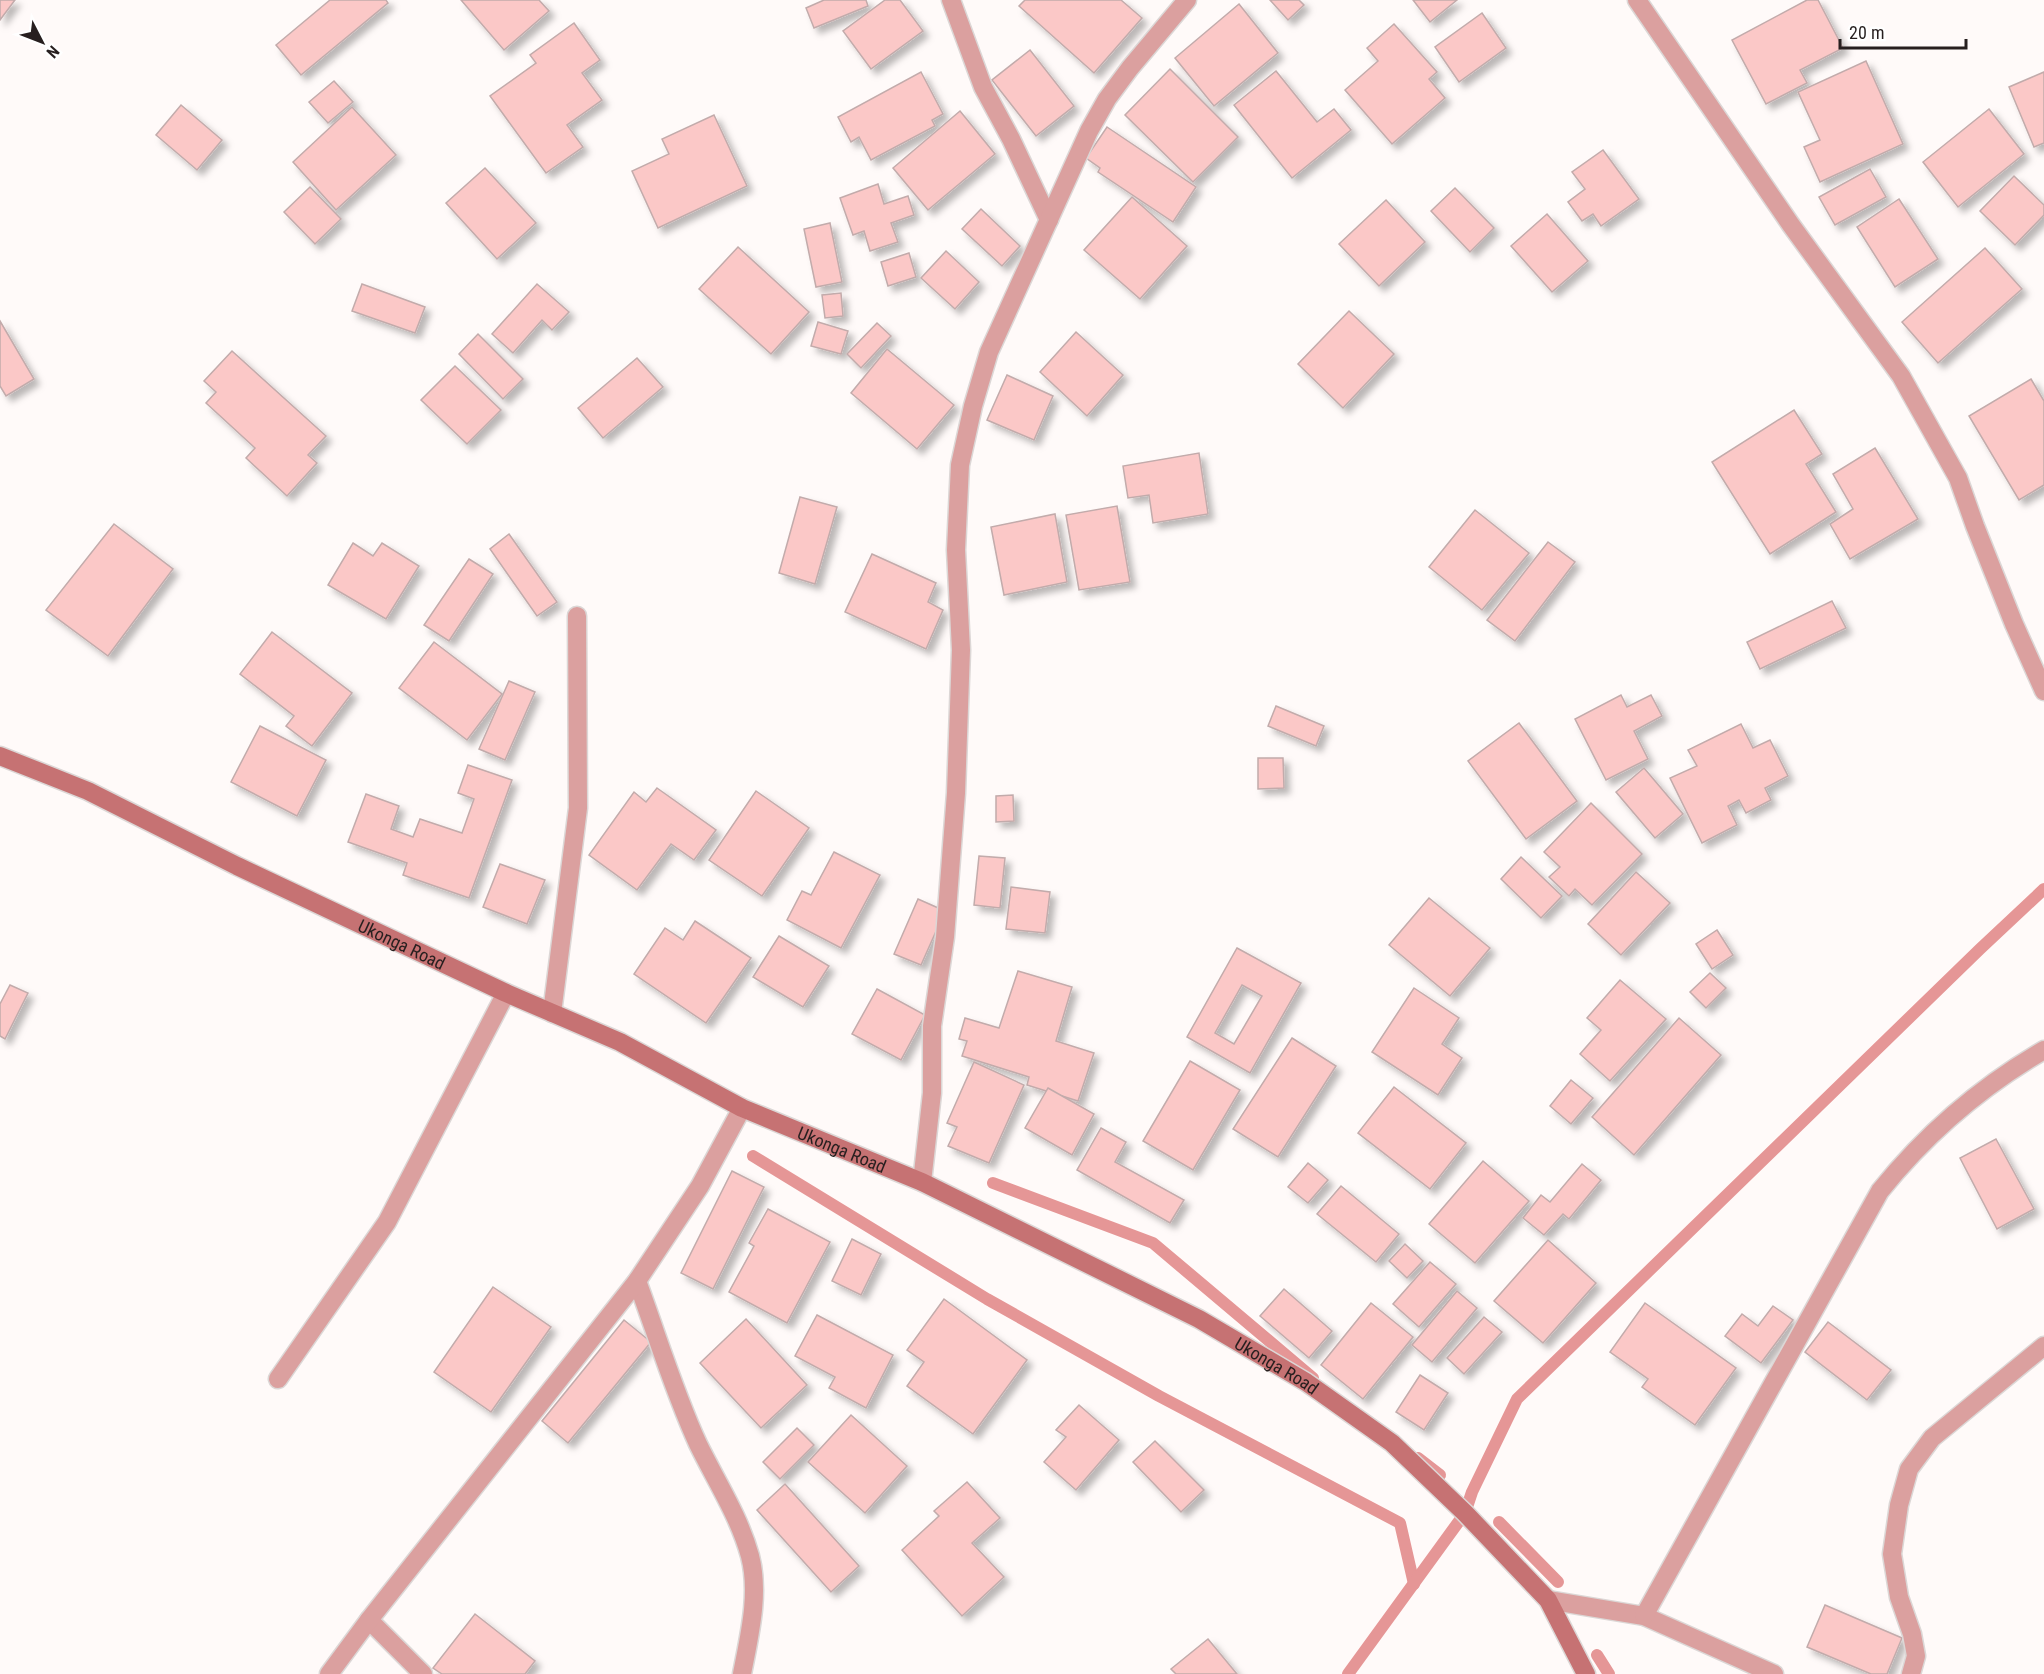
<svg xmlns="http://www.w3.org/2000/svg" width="2044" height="1674" font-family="'Roboto Condensed',sans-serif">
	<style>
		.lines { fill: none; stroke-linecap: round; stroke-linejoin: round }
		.stream { stroke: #e59696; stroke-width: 12 }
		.building { fill: #fbc8c7; stroke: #c2abab; stroke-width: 1.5; fill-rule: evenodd; filter: url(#shadow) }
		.lane-casing { stroke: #dcd7d6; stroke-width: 21 }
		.street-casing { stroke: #dcd7d6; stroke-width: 21 }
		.secondary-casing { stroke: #dcd7d6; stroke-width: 21 }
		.lane { stroke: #dba09f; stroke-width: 18 }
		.street { stroke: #dba09f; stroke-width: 18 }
		.secondary { stroke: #c67273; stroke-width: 18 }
		.labels { text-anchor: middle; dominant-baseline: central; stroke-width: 4.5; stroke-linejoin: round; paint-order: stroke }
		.street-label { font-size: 18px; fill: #271f1f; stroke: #fff }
	</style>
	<defs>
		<filter id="shadow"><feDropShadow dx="5.5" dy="5.5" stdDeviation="3" flood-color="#0004"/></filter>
	</defs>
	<rect width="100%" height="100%" fill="#fffaf9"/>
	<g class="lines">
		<g class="stream">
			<polyline points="753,1156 987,1299 1159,1396 1400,1523 1414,1584"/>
			<polyline points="993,1183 1153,1243 1313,1378"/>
			<polyline points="1418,1458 1440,1475"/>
			<polyline points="1499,1522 1558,1582"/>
			<polyline points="1597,1655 1609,1674"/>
			<polyline points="1348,1674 1465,1513 1472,1492 1517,1399 1980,949 2044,889"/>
		</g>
	</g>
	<g class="building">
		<polygon points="0,0 15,0 0,20"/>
		<polygon points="330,0 386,0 388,3 301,75 276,45"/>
		<polygon points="461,0 539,0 549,11 504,50"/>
		<polygon points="824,0 866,0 868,6 814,28 806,8"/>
		<polygon points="885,0 900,0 923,31 871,69 843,31"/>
		<polygon points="1025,0 1121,0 1142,18 1094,73 1019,6"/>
		<polygon points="1270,0 1299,0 1304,5 1288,20"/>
		<polygon points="1413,0 1457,0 1430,22"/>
		<polygon points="1807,0 1818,0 1843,48 1800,70 1807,83 1766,104 1732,40"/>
		<polygon points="1239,4 1278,53 1214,106 1175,58"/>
		<polygon points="1482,13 1506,48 1459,82 1435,47"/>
		<polygon points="574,23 600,60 582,73 602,100 567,125 583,147 546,173 490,96 536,63 530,55"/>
		<polygon points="1394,24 1437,72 1429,79 1445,98 1392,144 1345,90 1378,61 1367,48"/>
		<polygon points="1030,50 1074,106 1036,136 992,80"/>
		<polygon points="1866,61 1903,144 1820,182 1804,147 1820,140 1798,92"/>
		<polygon points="1170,69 1238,137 1193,182 1125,115"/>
		<polygon points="1276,71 1317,122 1334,109 1351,130 1292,178 1234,105"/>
		<polygon points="921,72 943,114 932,120 935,126 871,160 859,137 851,142 838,117"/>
		<polygon points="2044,72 2044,143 2034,147 2009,87"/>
		<polygon points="334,81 353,102 328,123 309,102"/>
		<polygon points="181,105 222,140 197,170 156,135"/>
		<polygon points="352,107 396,155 336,210 293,162"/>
		<polygon points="1989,109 2024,154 1958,207 1923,162"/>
		<polygon points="960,111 995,154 928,210 893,168"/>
		<polygon points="714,115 747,186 658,228 632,171 669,154 662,139"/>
		<polygon points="1107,127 1196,187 1173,222 1098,172 1100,168 1086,158"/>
		<polygon points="1603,150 1639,199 1601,226 1593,214 1582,221 1568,202 1585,189 1572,172"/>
		<polygon points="485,168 536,223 497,259 446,203"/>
		<polygon points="1870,169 1886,197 1835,225 1819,197"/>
		<polygon points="2014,176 2044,205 2044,215 2015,245 1980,211"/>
		<polygon points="878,184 884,204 908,196 914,215 891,223 898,242 870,251 864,231 853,235 840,198"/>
		<polygon points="310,187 341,219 315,244 284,212"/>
		<polygon points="1455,188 1494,228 1470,252 1431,211"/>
		<polygon points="1132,197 1187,246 1140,299 1084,250"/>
		<polygon points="1899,199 1938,259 1895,287 1857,227"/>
		<polygon points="1386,200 1425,242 1379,286 1339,244"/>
		<polygon points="981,209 1020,246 1002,266 962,229"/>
		<polygon points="1547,214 1588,261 1552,292 1511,246"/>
		<polygon points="830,223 842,282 816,287 804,229"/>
		<polygon points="738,247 809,312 771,354 699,289"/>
		<polygon points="1985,248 2022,289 1938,363 1902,322"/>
		<polygon points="946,251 979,282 955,309 921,278"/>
		<polygon points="909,253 916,277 888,286 881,262"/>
		<polygon points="362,284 425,307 415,333 352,311"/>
		<polygon points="537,284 569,312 552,330 542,320 513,353 492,334"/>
		<polygon points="841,293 843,316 825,318 822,295"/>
		<polygon points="1349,311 1394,354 1343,408 1298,364"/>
		<polygon points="0,321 34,379 6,396 0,386"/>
		<polygon points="818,322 848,331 841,354 811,346"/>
		<polygon points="877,323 891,336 861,368 847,354"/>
		<polygon points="1076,332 1123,375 1087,416 1040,372"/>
		<polygon points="478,334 523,379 503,399 459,354"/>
		<polygon points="887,349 954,405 917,449 851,393"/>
		<polygon points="232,351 326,436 308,455 317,463 287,496 246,458 255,448 206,403 216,392 204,381"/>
		<polygon points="637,358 663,387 603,438 578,408"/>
		<polygon points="455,366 501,410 467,444 421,400"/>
		<polygon points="1007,375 1053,396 1034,440 987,420"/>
		<polygon points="2031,379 2044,401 2044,485 2019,500 1969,416"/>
		<polygon points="1794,410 1822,454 1806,464 1836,512 1770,554 1712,462"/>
		<polygon points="1875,448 1918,519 1850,559 1830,524 1853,509 1833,474"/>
		<polygon points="1199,453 1208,514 1153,523 1149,495 1128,498 1123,466"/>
		<polygon points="800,497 837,507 815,584 779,573"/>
		<polygon points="1117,506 1130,582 1079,590 1066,515"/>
		<polygon points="1475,510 1529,553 1482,610 1429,567"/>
		<polygon points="1055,514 1067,582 1004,595 991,527"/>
		<polygon points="114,524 173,569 108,656 46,610"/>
		<polygon points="509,534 557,602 537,616 490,549"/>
		<polygon points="1548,542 1575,562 1515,641 1487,620"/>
		<polygon points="353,543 373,556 382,543 419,566 386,619 328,585"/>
		<polygon points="872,554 936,583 928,602 943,610 926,649 845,612"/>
		<polygon points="469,559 493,574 449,641 424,625"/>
		<polygon points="1832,601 1846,628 1760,669 1747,642"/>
		<polygon points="272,632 352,693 312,746 286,726 294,716 240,674"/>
		<polygon points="434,642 502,694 467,740 399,688"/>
		<polygon points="509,681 535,692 505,760 479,749"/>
		<polygon points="1621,695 1627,707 1651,695 1662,716 1634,731 1648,759 1606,780 1575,719"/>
		<polygon points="1276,706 1324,726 1316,746 1268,726"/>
		<polygon points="1519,723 1577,801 1526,839 1468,761"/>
		<polygon points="1741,724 1753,748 1770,740 1788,776 1765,788 1771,800 1746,813 1739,800 1728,806 1737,825 1702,843 1670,778 1697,766 1688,750"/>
		<polygon points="260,726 326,760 297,816 231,782"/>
		<polygon points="1258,758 1283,758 1284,788 1258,789"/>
		<polygon points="468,765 512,780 469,898 403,875 407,863 348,842 366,794 399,806 391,829 413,837 420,819 462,833 474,799 458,793"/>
		<polygon points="1644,768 1683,814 1655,838 1616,792"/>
		<polygon points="657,788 716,830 694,860 671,844 637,890 589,855 634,792 646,802"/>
		<polygon points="756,791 809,828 762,896 709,860"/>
		<polygon points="1013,795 1014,821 996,822 996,796"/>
		<polygon points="1591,803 1642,854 1592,905 1575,889 1569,896 1549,877 1560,867 1544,852"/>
		<polygon points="834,852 880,875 841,948 787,920 802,891 811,895"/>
		<polygon points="979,856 1005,858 1000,908 974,905"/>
		<polygon points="1521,857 1562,896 1541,918 1501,879"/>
		<polygon points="500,864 545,880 527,924 483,907"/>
		<polygon points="1636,872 1670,903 1621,955 1588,924"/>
		<polygon points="1011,887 1050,892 1045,933 1006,929"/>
		<polygon points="1429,898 1490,948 1450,996 1389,945"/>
		<polygon points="918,899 945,911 921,965 894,954"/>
		<polygon points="695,921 751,958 706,1023 634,974 665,928 683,940"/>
		<polygon points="1717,930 1733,955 1712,969 1696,944"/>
		<polygon points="779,936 829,966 803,1007 753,977"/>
		<path d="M1237,948L1301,983L1250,1073L1187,1037ZM1242,985L1262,996L1234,1044L1215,1033Z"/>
		<polygon points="1018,971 1072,987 1056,1041 1094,1053 1078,1101 1027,1085 1029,1077 962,1056 967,1041 959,1039 965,1018 999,1028"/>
		<polygon points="1710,973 1726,988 1706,1008 1690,992"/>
		<polygon points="1620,980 1666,1019 1610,1081 1580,1054 1601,1030 1587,1018"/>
		<polygon points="10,985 28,993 5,1039 0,1036 0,1004"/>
		<polygon points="1414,988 1459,1018 1442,1044 1462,1058 1438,1095 1372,1052"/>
		<polygon points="877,989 925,1015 901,1060 852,1034"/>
		<polygon points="1679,1018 1721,1055 1634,1155 1592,1117"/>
		<polygon points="1292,1038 1336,1066 1278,1157 1233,1129"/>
		<polygon points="1190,1061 1240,1090 1193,1170 1143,1141"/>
		<polygon points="974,1062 1024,1085 989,1163 948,1146 957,1127 947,1123"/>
		<polygon points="1571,1080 1593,1098 1571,1124 1550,1106"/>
		<polygon points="1394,1087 1466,1143 1430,1189 1358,1133"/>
		<polygon points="1048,1088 1094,1114 1072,1155 1025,1128"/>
		<polygon points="1101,1128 1126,1142 1115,1162 1184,1200 1170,1223 1077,1170"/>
		<polygon points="1996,1139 2034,1209 1997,1229 1960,1158"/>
		<polygon points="1483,1161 1529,1201 1475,1263 1429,1224"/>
		<polygon points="1308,1163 1328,1180 1308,1203 1288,1187"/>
		<polygon points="1582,1164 1601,1180 1569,1219 1563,1214 1544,1235 1523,1218 1541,1195 1550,1202"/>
		<polygon points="732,1171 764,1187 713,1289 681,1273"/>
		<polygon points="1341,1186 1399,1234 1376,1262 1317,1214"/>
		<polygon points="768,1209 830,1242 787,1323 729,1292 754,1246 749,1243"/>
		<polygon points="852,1239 881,1254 861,1295 832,1281"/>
		<polygon points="1548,1240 1596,1283 1543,1343 1494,1301"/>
		<polygon points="1405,1244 1423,1261 1407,1278 1389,1261"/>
		<polygon points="1430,1262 1456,1284 1419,1327 1393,1304"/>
		<polygon points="493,1287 551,1327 491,1412 434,1372"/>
		<polygon points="1284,1289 1332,1331 1309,1358 1260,1316"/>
		<polygon points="1457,1291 1477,1308 1432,1362 1412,1345"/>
		<polygon points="944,1299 1027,1360 973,1434 907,1386 924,1362 907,1350"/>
		<polygon points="1371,1303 1413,1337 1363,1399 1321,1365"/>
		<polygon points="1645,1303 1736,1368 1695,1425 1642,1387 1648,1379 1610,1352"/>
		<polygon points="1773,1306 1793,1320 1761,1363 1725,1336 1742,1314 1758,1326"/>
		<polygon points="817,1315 893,1355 866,1408 829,1388 835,1377 795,1356"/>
		<polygon points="1484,1317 1502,1332 1464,1374 1447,1358"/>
		<polygon points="746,1319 807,1385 761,1428 700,1363"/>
		<polygon points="624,1320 651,1342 568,1443 542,1421"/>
		<polygon points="1828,1322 1891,1370 1867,1400 1805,1352"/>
		<polygon points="1420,1375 1448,1393 1424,1430 1396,1412"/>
		<polygon points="1079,1405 1119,1440 1076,1490 1044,1462 1066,1437 1056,1430"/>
		<polygon points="851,1415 907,1466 865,1513 808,1462"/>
		<polygon points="797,1428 814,1445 780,1479 763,1462"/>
		<polygon points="1155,1441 1204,1490 1181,1512 1133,1462"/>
		<polygon points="967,1482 1000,1518 972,1543 1004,1577 962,1616 902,1550 939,1516 934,1511"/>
		<polygon points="785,1484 859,1566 831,1592 757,1510"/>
		<polygon points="1825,1605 1902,1638 1887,1674 1871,1674 1807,1647"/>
		<polygon points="475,1614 535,1661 525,1674 442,1674 433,1668"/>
		<polygon points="1208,1639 1237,1674 1176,1674 1171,1669"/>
	</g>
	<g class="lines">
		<defs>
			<polyline id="lane" points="278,1379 387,1222 506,993"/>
			<g id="street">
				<polyline points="951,0 983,87 1011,139 1049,220"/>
				<polyline points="1637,0 1791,225 1901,376 1958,478 1975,526 2014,624 2044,691"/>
				<polyline points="552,1013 578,808 577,616"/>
				<polyline points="922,1182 932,1093 932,1026 945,937 956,793 961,650 956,550 960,465 973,406 989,352 1089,131 1107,99 1130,68 1187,0"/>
				<path d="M637,1281C657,1335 674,1392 698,1444C716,1481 739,1516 750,1556C760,1594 749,1637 742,1674"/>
				<polyline points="1548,1600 1644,1616 1774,1674"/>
				<path d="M1644,1616L1880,1191C1925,1135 1982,1086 2044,1050"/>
				<polyline points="369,1620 423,1674"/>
				<polyline points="329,1674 369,1620 637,1281 700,1186 742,1108"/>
				<polyline points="1911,1674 1916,1656 1912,1634 1899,1597 1892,1554 1899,1505 1909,1469 1932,1438 2044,1346"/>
			</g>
			<g id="secondary">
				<path id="s1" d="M0,756L88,791L237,866L506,993L620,1042L742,1108L922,1182L1199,1319L1306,1382L1392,1443L1465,1513L1548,1600L1586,1674"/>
			</g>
		</defs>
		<use href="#lane" class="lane-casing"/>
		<use href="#street" class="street-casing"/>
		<use href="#secondary" class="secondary-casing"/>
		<use href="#lane" class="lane"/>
		<use href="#street" class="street"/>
		<use href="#secondary" class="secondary"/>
	</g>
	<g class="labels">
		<g class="street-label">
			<text stroke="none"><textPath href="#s1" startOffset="444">Ukonga Road</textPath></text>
			<text stroke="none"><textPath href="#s1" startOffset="930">Ukonga Road</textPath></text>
			<text stroke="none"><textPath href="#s1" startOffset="1416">Ukonga Road</textPath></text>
		</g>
	</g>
	<g transform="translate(42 42) rotate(132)" stroke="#ffffff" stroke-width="4.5" paint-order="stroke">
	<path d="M0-4.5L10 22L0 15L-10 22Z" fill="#271f1f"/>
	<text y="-9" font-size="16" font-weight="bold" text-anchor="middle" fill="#271f1f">N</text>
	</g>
	<path d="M1840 39v9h126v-9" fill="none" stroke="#271f1f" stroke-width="3"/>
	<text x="1849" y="39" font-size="18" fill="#271f1f" stroke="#ffffff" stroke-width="4.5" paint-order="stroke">20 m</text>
</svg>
